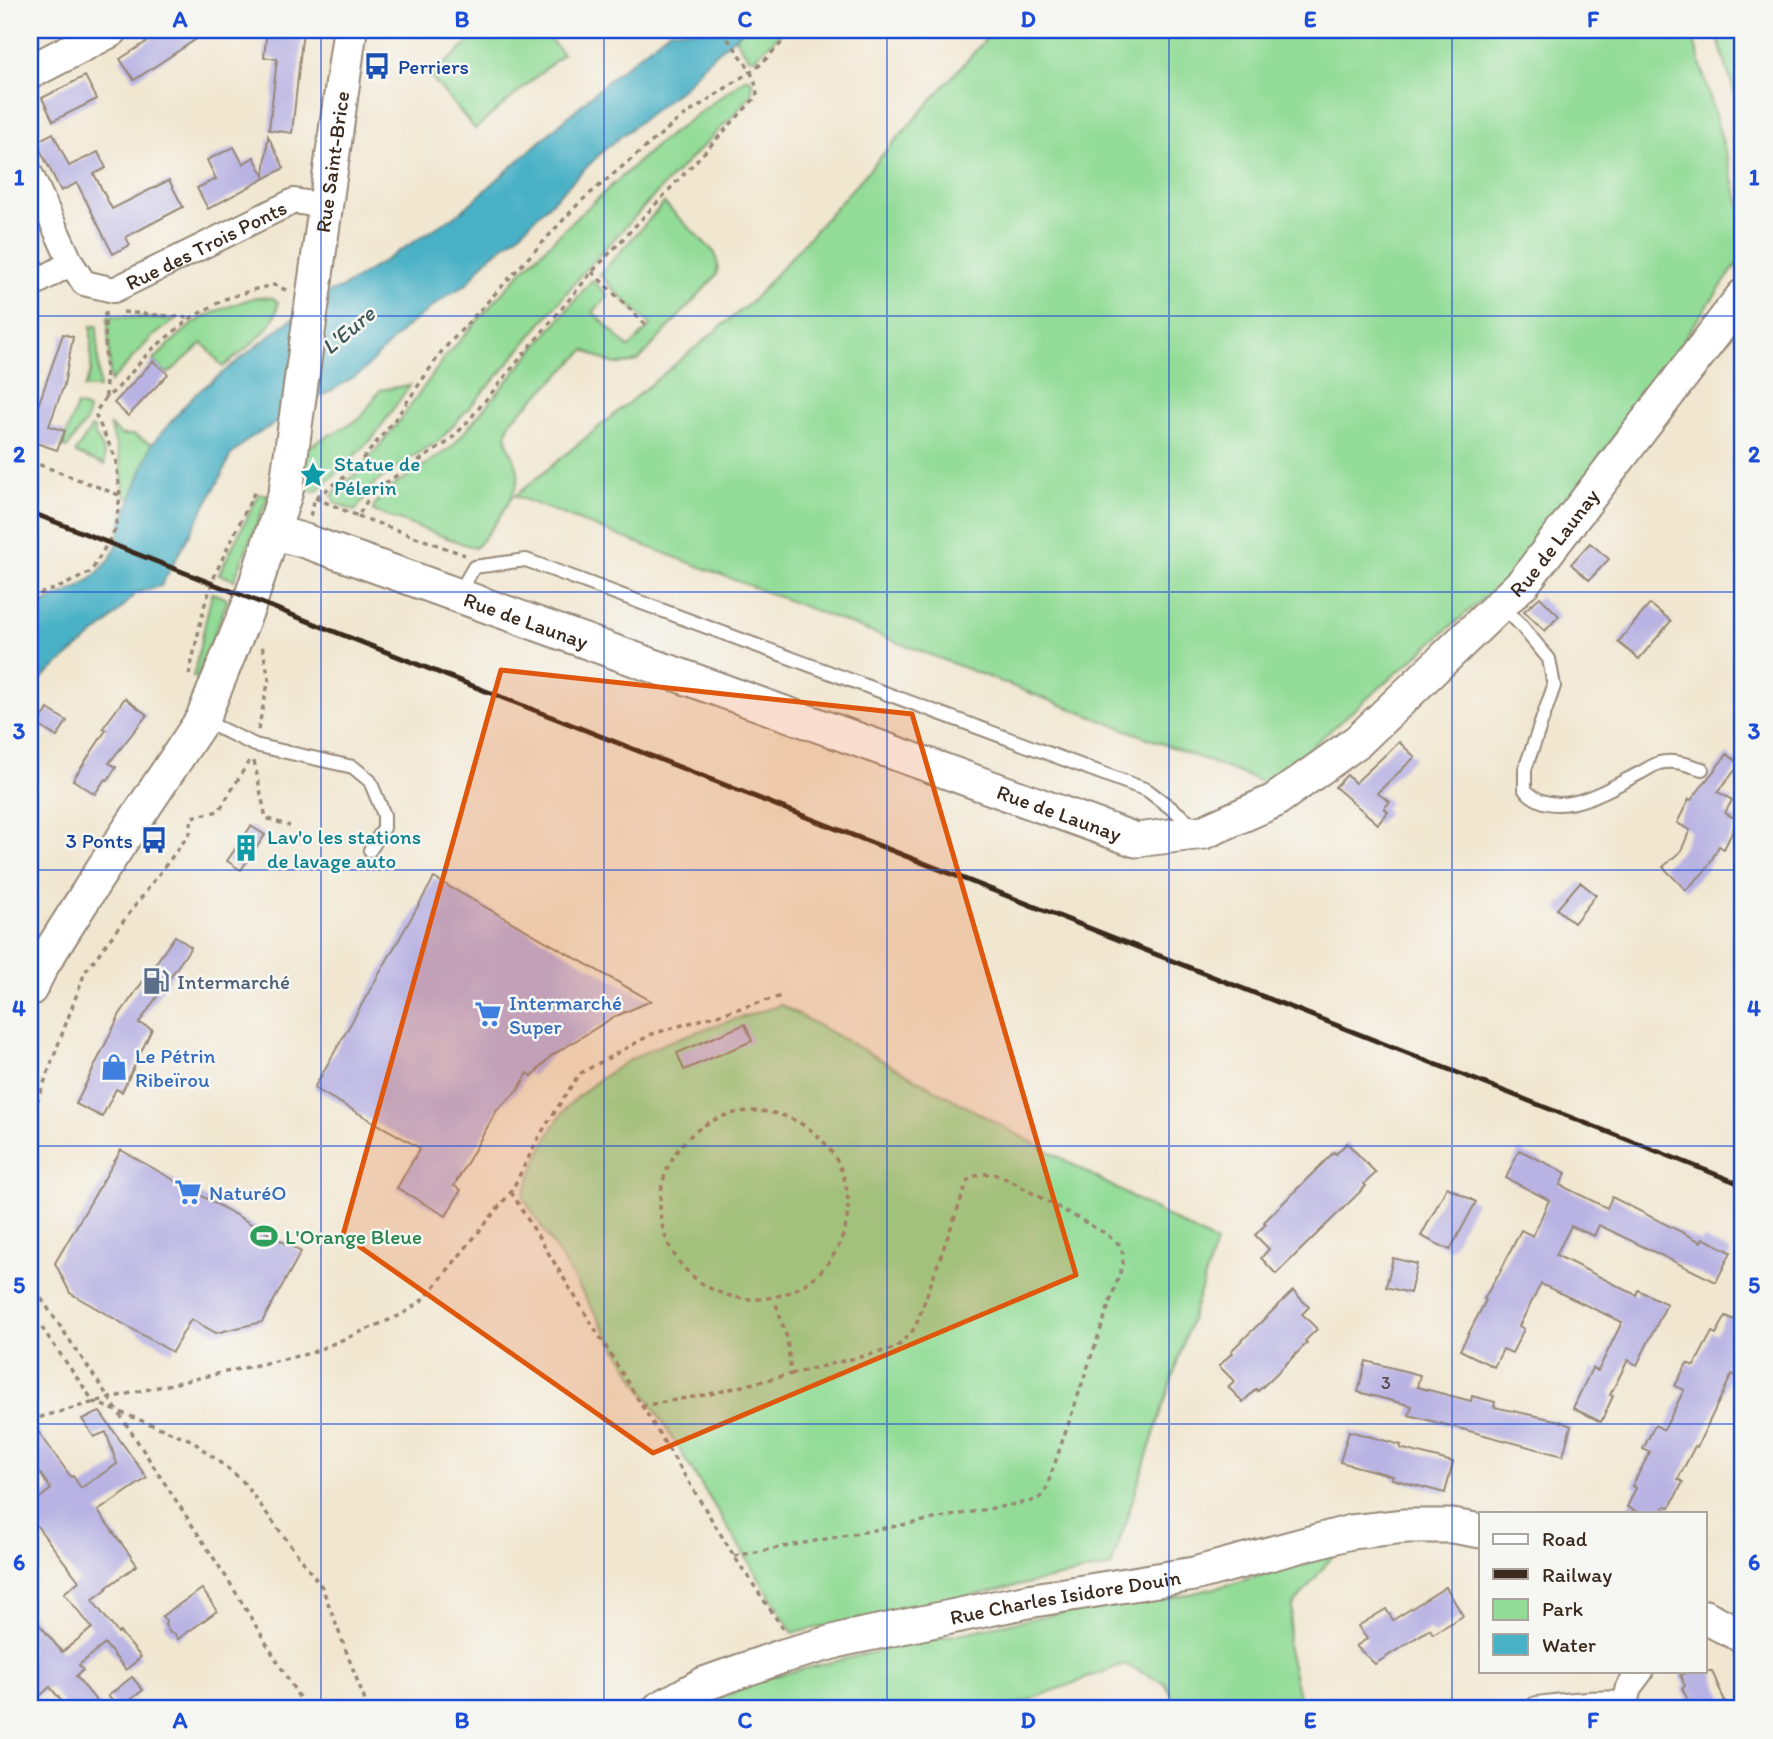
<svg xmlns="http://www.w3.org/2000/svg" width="1773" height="1739" font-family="Itim,sans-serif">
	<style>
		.green { fill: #93dc97; stroke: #67835a; stroke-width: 2 }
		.water { fill: #48b1c6; stroke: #426e72; stroke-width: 2 }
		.building { fill: #b9b3e3 }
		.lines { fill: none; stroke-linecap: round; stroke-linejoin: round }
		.lane-casing { stroke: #968878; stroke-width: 16 }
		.street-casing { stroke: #968878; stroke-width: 28 }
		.secondary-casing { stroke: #968878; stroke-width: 37 }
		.path { stroke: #968878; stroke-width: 3.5; stroke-dasharray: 5 5; stroke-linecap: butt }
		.lane { stroke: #fff; stroke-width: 12 }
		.street { stroke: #fff; stroke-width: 24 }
		.secondary { stroke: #fff; stroke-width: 33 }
		.rail { stroke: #3b2a1e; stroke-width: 5 }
		.marked { fill: #df570d; fill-opacity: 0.2; stroke: #df570d; stroke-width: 5; stroke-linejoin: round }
		.grid { fill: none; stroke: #1d4ed8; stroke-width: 2; stroke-opacity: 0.55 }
		.labels { text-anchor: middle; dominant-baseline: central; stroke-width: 5; stroke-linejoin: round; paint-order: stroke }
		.number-label { font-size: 18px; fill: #5a4c4f }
		.transit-label { font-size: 21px; fill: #164399; stroke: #f6f6f2; text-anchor: start }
		.street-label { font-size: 21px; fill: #3b2a1e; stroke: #f6f6f2 }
		.culture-label { font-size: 21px; fill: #0d838f; stroke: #f6f6f2; text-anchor: start }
		.service-label { font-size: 21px; fill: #4e5e75; stroke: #f6f6f2; text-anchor: start }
		.shop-label { font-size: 21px; fill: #366cbe; stroke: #f6f6f2; text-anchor: start }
		.leisure-label { font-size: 21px; fill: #27864d; stroke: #f6f6f2; text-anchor: start }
		.water-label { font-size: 23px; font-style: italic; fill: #405959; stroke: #f6f6f2 }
		.neatline { fill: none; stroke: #1d4ed8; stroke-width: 2.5 }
		.grid-label { font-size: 23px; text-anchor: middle; font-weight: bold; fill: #1d4ed8 }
	</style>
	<rect width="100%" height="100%" fill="#f6f6f2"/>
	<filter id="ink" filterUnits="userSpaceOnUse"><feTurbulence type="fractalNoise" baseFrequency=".0143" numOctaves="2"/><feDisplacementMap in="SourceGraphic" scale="14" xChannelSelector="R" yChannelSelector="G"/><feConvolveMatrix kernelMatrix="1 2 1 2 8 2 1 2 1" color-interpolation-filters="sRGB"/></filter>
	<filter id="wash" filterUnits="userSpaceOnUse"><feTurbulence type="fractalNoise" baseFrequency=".00686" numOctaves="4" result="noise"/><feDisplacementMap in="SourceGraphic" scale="28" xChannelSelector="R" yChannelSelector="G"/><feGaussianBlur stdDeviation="1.57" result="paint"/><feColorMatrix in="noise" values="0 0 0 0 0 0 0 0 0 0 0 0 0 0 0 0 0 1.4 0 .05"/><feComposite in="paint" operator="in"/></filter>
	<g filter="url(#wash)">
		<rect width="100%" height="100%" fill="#f1e7d1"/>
		<g class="green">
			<polygon points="484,30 542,30 563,54 475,129 430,76"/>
			<polygon points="743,30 784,30 755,58 749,58 735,38"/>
			<polygon points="994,30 1691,30 1743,215 1743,256 1523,564 1268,784 515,496 752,301"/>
			<polygon points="1715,30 1743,30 1743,120"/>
			<polygon points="746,78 750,78 753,85 751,95 732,117 666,183 586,269 502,371 440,440 409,459 375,483 355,511 335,503 332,496 336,490 357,473 402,418 445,357 521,272 576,218 660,142"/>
			<path d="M664,203L715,253L718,266L716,276L639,360C615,370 605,360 585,350L512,420C498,442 515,451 518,472C521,493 488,534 475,548L373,511L375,504L387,490L452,447L592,280L608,296L593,312L629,348L651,325L614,290L600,274Z"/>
			<path d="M256,297L273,298L278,302C278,329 242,351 223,367L203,343L168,374L153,361C166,348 179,334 194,323C213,311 235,304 256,297Z"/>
			<polygon points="108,316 175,320 152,337 110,382"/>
			<polygon points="91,326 97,326 99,388 84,388 91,371"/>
			<path d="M410,385L372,439L317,491L312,492C296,482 301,465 304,449L361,418L380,390Z"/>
			<polygon points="77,405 88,409 87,420 67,448 62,446"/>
			<polygon points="110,426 121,435 134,435 152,444 131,499 125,496 119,455"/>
			<path d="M92,427L95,429V436C103,446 105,453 105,465L75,453Z"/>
			<polygon points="259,494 269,494 234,580 219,574"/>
			<polygon points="212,593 228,599 197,678 193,677"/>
			<path d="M781,1005L1216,1243L1111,1567L1093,1570L793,1633L523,1197C533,1168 548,1128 569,1105C573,1100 580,1096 585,1091C640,1043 713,1027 781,1005Z"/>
			<polygon points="1335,1553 1293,1606 1287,1645 1302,1709 1179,1709 1165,1683 1124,1664 1005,1709 697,1709 758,1680 878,1651 1068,1611 1169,1599 1231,1584"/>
		</g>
		<polygon class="water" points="670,30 743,30 705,63 686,85 605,149 518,235 486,260 467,284 448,295 406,327 361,373 247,440 230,456 222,475 161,586 136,593 107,624 42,678 30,686 30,616 44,603 79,587 91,579 109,561 117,545 121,525 152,444 193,396 285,324 293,319 313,299 343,287 462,211 611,78"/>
		<g id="blocks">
			<g class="building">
				<polygon points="165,30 210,30 134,80 120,59"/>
				<polygon points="267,30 303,30 292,133 269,130 277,59 264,57"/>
				<polygon points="85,76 97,99 53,121 42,98"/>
				<polygon points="53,133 69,166 98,152 106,168 94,174 112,209 169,180 183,207 126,237 130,245 113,254 77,183 61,191 36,142"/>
				<polygon points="268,136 284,168 208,209 197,188 216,179 207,160 234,147 243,164 254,157 264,176"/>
				<polygon points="63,334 73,337 64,385 49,426 65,431 57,450 30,441 30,429"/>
				<polygon points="153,361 168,374 128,416 114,403"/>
				<polygon points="1590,543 1609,559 1589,580 1571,564"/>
				<polygon points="1540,597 1559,616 1545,631 1524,611"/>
				<polygon points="1650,604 1671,621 1639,659 1618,642"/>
				<polygon points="125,698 147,715 109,763 116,767 108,780 105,779 95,794 73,780 106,730 103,728"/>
				<polygon points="48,709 67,721 57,737 38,725"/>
				<polygon points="1399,742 1415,757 1377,793 1390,802 1384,808 1388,812 1378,824 1335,787 1347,775 1355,783"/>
				<polygon points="1727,754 1740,764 1718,792 1732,800 1725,813 1738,820 1724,849 1719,846 1706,870 1686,890 1663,867 1681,851 1690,830 1677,823 1689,799 1691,800"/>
				<polygon points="251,826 265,835 241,870 227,861"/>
				<polygon points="434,878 651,1001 614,1017 551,1056 532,1076 528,1073 518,1090 497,1110 454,1186 461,1190 446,1216 397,1188 420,1148 314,1088"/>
				<polygon points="1580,882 1596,895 1574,923 1557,909"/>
				<polygon points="175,936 191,947 139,1023 152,1029 122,1092 116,1089 102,1117 76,1104 120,1014"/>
				<polygon points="745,1024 752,1041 684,1070 677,1053"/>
				<polygon points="1347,1143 1376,1173 1364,1184 1366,1186 1276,1274 1261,1258 1269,1249 1255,1235 1266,1224 1264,1222 1334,1152 1336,1154"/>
				<polygon points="121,1150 301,1252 262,1322 216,1333 191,1319 172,1352 70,1293 55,1263"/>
				<polygon points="1519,1150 1566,1173 1560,1185 1607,1208 1612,1197 1701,1242 1703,1238 1731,1252 1716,1282 1599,1225 1594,1236 1571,1226 1556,1255 1636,1295 1638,1290 1667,1304 1637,1365 1628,1360 1610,1395 1613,1396 1601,1422 1573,1408 1592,1368 1598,1371 1622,1322 1541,1284 1519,1326 1524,1329 1512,1353 1503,1349 1494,1367 1460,1350 1486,1300 1484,1299 1497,1276 1498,1276 1521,1230 1533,1236 1549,1200 1506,1178"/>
				<polygon points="1447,1187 1476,1202 1450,1250 1421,1236"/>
				<polygon points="1393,1258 1417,1264 1410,1293 1386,1287"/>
				<polygon points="1293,1291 1309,1307 1302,1314 1317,1329 1305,1341 1307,1343 1273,1377 1258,1391 1256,1389 1243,1402 1228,1387 1234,1381 1219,1366 1232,1353 1231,1351"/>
				<polygon points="1726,1316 1743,1324 1743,1366 1738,1377 1732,1374 1697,1447 1695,1446 1678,1479 1683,1482 1670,1507 1665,1506 1661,1513 1639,1513 1627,1507 1636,1488 1632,1486 1650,1452 1643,1449 1655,1425 1664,1430 1684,1390 1675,1386 1687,1363 1694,1366 1712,1332 1716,1334"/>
				<polygon points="1366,1361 1420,1375 1417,1387 1471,1401 1472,1396 1495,1402 1494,1407 1560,1421 1571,1426 1563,1456 1409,1415 1412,1406 1358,1392"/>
				<polygon points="100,1412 147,1478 98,1511 137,1565 106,1588 107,1589 92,1600 118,1633 120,1632 141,1657 126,1670 105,1644 79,1665 83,1670 76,1676 103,1709 68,1709 50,1687 30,1704 30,1613 62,1652 92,1628 64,1593 79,1581 30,1517 30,1506 51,1489 30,1459 30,1420 71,1477 73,1476 81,1488 117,1464 106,1432 94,1437 82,1419"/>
				<polygon points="1349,1431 1401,1445 1400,1448 1453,1462 1445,1493 1392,1479 1393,1476 1340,1462"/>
				<polygon points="1446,1587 1463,1616 1433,1634 1430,1629 1375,1664 1356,1646 1367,1639 1358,1626 1386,1609 1393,1620"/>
				<polygon points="202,1589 217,1611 178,1639 174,1633 170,1633 165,1625 166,1621 162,1616"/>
				<polygon points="1690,1671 1712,1671 1728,1709 1692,1709 1682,1688 1685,1686 1680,1675"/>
				<polygon points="132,1677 143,1690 119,1709 108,1696"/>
			</g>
		</g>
	</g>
	<g filter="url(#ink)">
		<use href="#blocks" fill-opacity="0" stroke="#968878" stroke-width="2"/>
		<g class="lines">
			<defs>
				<g id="lane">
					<polyline points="30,254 43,279"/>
					<polyline points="459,593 474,567 526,560 1147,790 1195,826"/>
					<path d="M1501,605L1519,623L1549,659L1554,686L1525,769V790C1557,823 1606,790 1640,773C1646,770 1653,765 1659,763C1674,759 1688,765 1702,769"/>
					<polyline points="202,720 255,745 353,767 370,781 384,815 384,828 370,850"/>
				</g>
				<g id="street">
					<path id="s1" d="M30,173L71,263L84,283L114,290L294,201L325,206"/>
					<polyline points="30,286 71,263"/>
					<polyline points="1625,1704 1629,1687 1641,1671"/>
					<path d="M1537,1709C1566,1705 1595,1702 1625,1704"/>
				</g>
				<g id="secondary">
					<polyline points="30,72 111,30"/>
					<path id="s2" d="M273,532L305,541L407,577L1136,840L1204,832L1274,801L1358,741L1524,582L1743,296"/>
					<path id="s3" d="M30,989L42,965L102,870L202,720L249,605L286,491L350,30"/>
					<polyline points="1705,1617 1743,1636"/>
					<path id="s4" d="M659,1709L704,1684L783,1656L844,1639L1028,1601L1194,1574L1351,1532L1405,1526H1452L1481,1531"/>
				</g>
			</defs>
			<use href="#lane" class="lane-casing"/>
			<use href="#street" class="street-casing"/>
			<use href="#secondary" class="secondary-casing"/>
			<g class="path">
				<polyline points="592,272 649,328"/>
				<polyline points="105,312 106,397"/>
				<polyline points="123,312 189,318"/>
				<polyline points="30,461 119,495"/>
				<polyline points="316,497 342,479 367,454 396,418 442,351 580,202 678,120 760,65 794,30"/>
				<path d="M315,498L358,516L373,491L448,442L464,426L592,272L757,96C757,71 735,50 721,30"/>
				<polyline points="310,516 315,498"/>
				<polyline points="358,516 465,555"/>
				<polyline points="30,597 60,587 91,572 115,530 120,496 116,459 96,416 97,410 106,397 116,390 150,351 191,318 225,299 256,289 274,285 288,291"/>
				<polyline points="189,675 204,607 216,572 256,489"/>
				<polyline points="258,730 269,679 262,645"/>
				<polyline points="254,761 266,818 290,826"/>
				<circle cx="754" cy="1205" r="94"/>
				<polyline points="30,1121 85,972 190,833 192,817 219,811 249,761"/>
				<polyline points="511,1192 734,1556 784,1630"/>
				<polyline points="30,1282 109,1398 230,1583 306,1709"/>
				<polyline points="30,1311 94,1402 191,1440 241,1479 322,1587 368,1709"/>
				<polyline points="641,1406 710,1394 791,1374 787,1338 775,1301"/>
				<polyline points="30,1420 109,1398 311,1353 401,1315 425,1298 511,1192 540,1135 579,1074 652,1034 782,996"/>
				<path d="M734,1556L1037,1500L1045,1492L1123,1264V1254L1119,1244L1103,1232L1005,1178C992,1172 981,1172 968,1180L915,1328L896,1348L791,1374"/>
				<polyline points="626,1709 633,1705"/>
			</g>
			<use href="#lane" class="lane"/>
			<use href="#street" class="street"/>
			<use href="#secondary" class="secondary"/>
			<polyline class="rail" points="30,512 1743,1185"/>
		</g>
	</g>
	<path class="marked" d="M501,670L912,714L1076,1275L653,1453L343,1235Z"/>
	<path class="grid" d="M321,30V1709M604,30V1709M887,30V1709M1169,30V1709M1452,30V1709M30,316H1743M30,592H1743M30,870H1743M30,1146H1743M30,1424H1743"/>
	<defs>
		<symbol id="bus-bare" viewBox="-9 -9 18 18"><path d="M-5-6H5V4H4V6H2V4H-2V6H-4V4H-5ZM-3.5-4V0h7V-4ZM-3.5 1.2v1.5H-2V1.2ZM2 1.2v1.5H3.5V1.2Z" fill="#1a4fb4" stroke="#f6f6f2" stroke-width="2.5" paint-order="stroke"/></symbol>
		<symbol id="sight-bare" viewBox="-9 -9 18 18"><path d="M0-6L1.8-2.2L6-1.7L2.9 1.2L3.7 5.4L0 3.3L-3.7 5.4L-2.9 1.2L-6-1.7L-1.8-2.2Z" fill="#0f9aa8" stroke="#f6f6f2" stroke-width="2.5" paint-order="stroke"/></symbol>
		<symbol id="building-bare" viewBox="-9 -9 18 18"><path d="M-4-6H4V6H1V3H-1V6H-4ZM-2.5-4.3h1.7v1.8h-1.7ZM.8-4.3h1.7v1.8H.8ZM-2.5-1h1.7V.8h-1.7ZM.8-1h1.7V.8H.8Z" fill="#0f9aa8" stroke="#f6f6f2" stroke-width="2.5" paint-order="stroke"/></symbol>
		<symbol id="fuel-bare" viewBox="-9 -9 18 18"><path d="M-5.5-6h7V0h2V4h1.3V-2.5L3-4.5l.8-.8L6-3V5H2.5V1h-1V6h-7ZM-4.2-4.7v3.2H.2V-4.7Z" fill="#5c6f8a" stroke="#f6f6f2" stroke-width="2.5" paint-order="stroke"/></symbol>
		<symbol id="supermarket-bare" viewBox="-9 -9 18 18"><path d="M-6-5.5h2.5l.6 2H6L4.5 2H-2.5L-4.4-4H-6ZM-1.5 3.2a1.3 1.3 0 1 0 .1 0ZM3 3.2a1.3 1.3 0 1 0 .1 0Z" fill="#3f7fe0" stroke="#f6f6f2" stroke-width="2.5" paint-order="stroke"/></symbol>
		<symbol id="shop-bare" viewBox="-9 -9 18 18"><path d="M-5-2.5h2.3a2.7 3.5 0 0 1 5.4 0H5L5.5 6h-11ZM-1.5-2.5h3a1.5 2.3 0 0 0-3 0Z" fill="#3f7fe0" stroke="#f6f6f2" stroke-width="2.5" paint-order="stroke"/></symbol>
		<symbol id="stadium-bare" viewBox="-9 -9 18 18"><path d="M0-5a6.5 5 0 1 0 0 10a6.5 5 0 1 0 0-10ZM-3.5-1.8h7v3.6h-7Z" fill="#2e9e5b" stroke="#f6f6f2" stroke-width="2.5" paint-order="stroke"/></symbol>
	</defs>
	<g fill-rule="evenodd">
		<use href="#bus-bare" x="358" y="47" width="38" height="38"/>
		<use href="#sight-bare" x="294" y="456" width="38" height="38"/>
		<use href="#bus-bare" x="135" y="821" width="38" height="38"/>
		<use href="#building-bare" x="227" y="829" width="38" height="38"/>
		<use href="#fuel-bare" x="137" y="962" width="38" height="38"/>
		<use href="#supermarket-bare" x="469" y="995" width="38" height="38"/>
		<use href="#shop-bare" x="95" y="1048" width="38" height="38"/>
		<use href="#supermarket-bare" x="169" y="1173" width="38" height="38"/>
		<use href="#stadium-bare" x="245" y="1217" width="38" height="38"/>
	</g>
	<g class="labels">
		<g class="number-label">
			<text x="1386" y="1383">3</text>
		</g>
		<g class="transit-label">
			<text x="398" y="66">Perriers</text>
			<text x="133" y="840" text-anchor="end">3 Ponts</text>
		</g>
		<g class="street-label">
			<text stroke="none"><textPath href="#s3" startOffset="896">Rue Saint-Brice</textPath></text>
			<text stroke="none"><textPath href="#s1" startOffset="256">Rue des Trois Ponts</textPath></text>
			<text stroke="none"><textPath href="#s2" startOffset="1444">Rue de Launay</textPath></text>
			<text stroke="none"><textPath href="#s2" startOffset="268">Rue de Launay</textPath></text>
			<text stroke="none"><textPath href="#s2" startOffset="835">Rue de Launay</textPath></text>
			<text stroke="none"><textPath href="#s4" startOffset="424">Rue Charles Isidore Douin</textPath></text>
		</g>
		<g class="culture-label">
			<text x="334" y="463">Statue de<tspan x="334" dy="24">Pélerin</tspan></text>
			<text x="267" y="836">Lav'o les stations<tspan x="267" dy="24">de lavage auto</tspan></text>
		</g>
		<g class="service-label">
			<text x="177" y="981">Intermarché</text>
		</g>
		<g class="shop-label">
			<text x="509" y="1002">Intermarché<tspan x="509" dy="24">Super</tspan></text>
			<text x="135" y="1055">Le Pétrin<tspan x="135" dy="24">Ribeïrou</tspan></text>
			<text x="209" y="1192">NaturéO</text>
		</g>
		<g class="leisure-label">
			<text x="285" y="1236">L'Orange Bleue</text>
		</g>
		<g class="water-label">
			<text transform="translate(348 330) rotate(-40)">L'Eure</text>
		</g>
	</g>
	<rect width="1773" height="1739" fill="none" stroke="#f6f6f2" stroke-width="77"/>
	<rect x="1479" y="1512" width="228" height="161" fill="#f6f6f2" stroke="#aba49d" stroke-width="2"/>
	<rect x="1493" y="1534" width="35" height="10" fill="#ffffff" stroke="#aba49d" stroke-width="2"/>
	<text x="1542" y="1546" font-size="21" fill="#3b2a1e">Road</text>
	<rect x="1493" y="1569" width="35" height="10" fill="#3b2a1e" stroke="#aba49d" stroke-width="2"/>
	<text x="1542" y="1582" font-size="21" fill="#3b2a1e">Railway</text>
	<rect x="1493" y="1599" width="35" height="21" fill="#93dc97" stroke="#aba49d" stroke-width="2"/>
	<text x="1542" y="1616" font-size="21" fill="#3b2a1e">Park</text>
	<rect x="1493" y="1634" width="35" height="21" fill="#48b1c6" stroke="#aba49d" stroke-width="2"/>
	<text x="1542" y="1652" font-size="21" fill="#3b2a1e">Water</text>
	<rect x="38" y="38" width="1696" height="1662" class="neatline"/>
	<g class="grid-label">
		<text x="180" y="27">A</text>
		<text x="462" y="27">B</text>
		<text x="745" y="27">C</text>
		<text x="1028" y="27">D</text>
		<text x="1310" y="27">E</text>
		<text x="1593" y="27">F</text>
		<text x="19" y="185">1</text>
		<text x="1754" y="185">1</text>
		<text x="19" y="462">2</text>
		<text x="1754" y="462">2</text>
		<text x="19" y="739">3</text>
		<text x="1754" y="739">3</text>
		<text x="19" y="1016">4</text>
		<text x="1754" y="1016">4</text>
		<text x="19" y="1293">5</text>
		<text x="1754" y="1293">5</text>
		<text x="19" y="1570">6</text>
		<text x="1754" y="1570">6</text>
		<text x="180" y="1728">A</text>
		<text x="462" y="1728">B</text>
		<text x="745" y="1728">C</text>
		<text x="1028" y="1728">D</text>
		<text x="1310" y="1728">E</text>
		<text x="1593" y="1728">F</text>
	</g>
</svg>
